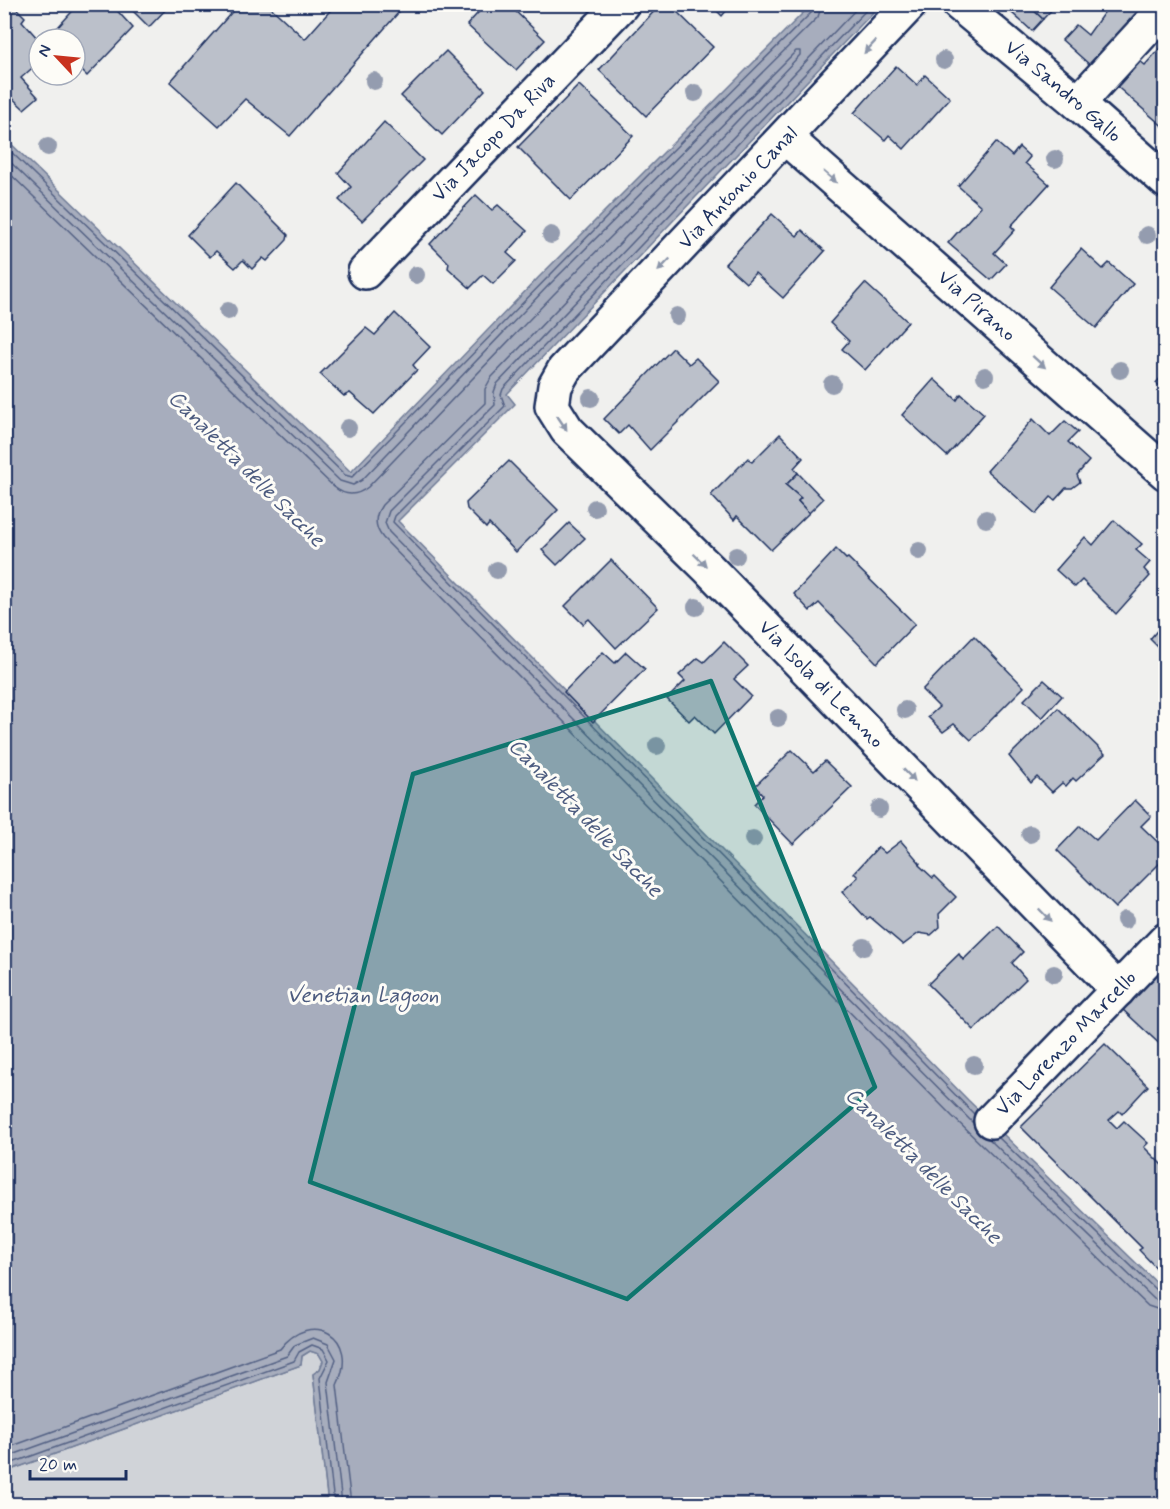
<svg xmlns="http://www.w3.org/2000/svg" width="1170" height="1509" font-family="Mynerve,sans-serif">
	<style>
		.green { fill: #d0d3d8; stroke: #76819b; stroke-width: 1.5 }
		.water { fill: #a7adbd; stroke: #6f7b97; stroke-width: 1.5 }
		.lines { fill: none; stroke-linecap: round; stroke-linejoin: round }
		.shore { stroke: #536184; stroke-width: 1.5 }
		.building { fill: #bbc0ca; stroke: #1b2f5e; stroke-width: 1.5 }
		.minor-casing { stroke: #1b2f5e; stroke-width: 38 }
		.minor { stroke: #fdfcf7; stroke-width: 33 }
		.tree { fill: #949caf }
		.oneway { fill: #8c96aa }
		.marked { fill: #0f766e; fill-opacity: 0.2; stroke: #0f766e; stroke-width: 4.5; stroke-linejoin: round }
		.labels { text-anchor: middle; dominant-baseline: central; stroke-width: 6; stroke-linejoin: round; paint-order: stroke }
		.street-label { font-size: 21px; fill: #1b2f5e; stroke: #fdfcf7 }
		.water-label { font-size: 22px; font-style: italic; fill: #4c5b7f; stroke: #fdfcf7 }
	</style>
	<rect width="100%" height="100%" fill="#f0f0ee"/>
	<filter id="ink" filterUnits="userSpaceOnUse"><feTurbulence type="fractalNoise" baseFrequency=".0167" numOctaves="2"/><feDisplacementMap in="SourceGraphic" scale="12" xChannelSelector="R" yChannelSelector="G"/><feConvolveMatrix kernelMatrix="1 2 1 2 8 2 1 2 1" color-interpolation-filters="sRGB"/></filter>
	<g filter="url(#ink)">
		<polygon class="green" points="310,1351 319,1354 323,1361 320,1369 313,1374 328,1504 5,1504 5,1472 301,1365 302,1356"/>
		<polygon class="water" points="811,5 880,5 507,394 515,404 398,521 968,1100 1165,1291 1165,1504 328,1504 313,1374 320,1369 323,1361 319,1354 310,1351 302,1356 301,1365 5,1472 4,137 351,472 538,278"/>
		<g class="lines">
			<g class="shore">
				<polyline points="861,4 497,384 494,392 495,405 389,511 385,523 389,532 974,1124"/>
				<polyline points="872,4 503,389 501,395 505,406 395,516 393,522 975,1115"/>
				<polyline points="4,145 345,475 352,477 654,169 813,11 815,4"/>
				<polyline points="4,156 340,481 353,485 362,480 547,287 818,17 822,4"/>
				<path d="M4,168L334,487C345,496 357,496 368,487L554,294L796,51H800V55L491,378L485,389V403L382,505C374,516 374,527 383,538L952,1116L1148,1306L1166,1312"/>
				<polyline points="998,1137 1159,1293 1166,1295"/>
				<polyline points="988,1138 1154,1299 1166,1303"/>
				<path d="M4,1449L280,1349C311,1308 361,1336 337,1385L351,1504"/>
				<polyline points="4,1458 287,1356 295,1345 313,1338 328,1344 336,1359 328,1382 342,1504"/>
				<polyline points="4,1466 294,1361 299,1352 312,1345 323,1349 329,1360 320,1378 334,1504"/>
			</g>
		</g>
		<g class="building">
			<polygon points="4,4 12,4 25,17 22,21 39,40 39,62 21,78 38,97 24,109 4,90"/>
			<polygon points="79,4 111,4 133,28 87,76 75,64 75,39 48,38"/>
			<polygon points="126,4 171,4 149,27"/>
			<polygon points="239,4 267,4 305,39 336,4 406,4 290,136 245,99 219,126 170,82"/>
			<polygon points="486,4 508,4 545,40 516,70 467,25"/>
			<polygon points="661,4 669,4 713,47 646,116 599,70"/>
			<polygon points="710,4 732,4 722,16"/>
			<polygon points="1002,4 1027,4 1043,19 1032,31"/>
			<polygon points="1027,4 1057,4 1043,19"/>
			<polygon points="1147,4 1091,66 1062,40 1076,25 1088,35 1110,4"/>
			<polygon points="1160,48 1166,52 1166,129 1114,84 1136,58 1145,65"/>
			<polygon points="446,51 485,90 442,135 401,96"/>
			<polygon points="896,66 917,85 925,75 950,98 904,149 889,135 885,140 854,113"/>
			<polygon points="579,85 633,136 571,200 518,147"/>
			<polygon points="384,122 423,160 362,221 339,200 351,187 338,173"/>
			<polygon points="996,142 1012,156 1019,147 1030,157 1025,163 1049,184 1011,226 1015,230 994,253 1006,264 991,280 948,243 981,206 958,186"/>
			<polygon points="236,183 288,235 287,240 267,261 263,258 252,269 243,260 235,268 216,251 210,257 188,235"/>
			<polygon points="476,195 492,210 498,205 527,231 507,253 516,261 493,284 483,275 470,288 448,268 449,263 430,244"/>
			<polygon points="772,214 797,236 802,230 825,251 783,298 755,273 746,283 725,264"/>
			<polygon points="1081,249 1103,269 1109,263 1133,284 1096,328 1049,287"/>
			<polygon points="865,283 908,322 865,370 842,349 849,341 830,323"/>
			<polygon points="395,313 430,347 413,365 417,370 374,414 350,393 344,396 320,374 366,328 375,335"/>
			<polygon points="673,348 689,364 696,358 719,381 650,450 628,425 619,434 604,419"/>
			<polygon points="1166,365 1166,391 1156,383 1165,373 1162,369"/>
			<polygon points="934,379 957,400 961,394 984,414 947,456 902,415"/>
			<polygon points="1033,419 1050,436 1065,421 1078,432 1068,442 1089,461 1077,475 1080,482 1072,488 1066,488 1055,500 1051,497 1036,514 987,471"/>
			<polygon points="780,434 803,458 794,468 798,473 786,485 801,498 798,501 809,513 771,550 737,516 734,520 711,495 748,458 752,462"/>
			<polygon points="509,461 558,510 516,552 489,524 486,528 467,509 466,503"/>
			<polygon points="798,473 823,499 809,513 798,501 801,498 786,485"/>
			<polygon points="1114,520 1142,544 1136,550 1150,562 1144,569 1150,576 1116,614 1082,580 1075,587 1056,570 1085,537 1093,545"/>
			<polygon points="569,523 585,538 557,565 542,550"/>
			<polygon points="836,549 846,559 848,558 915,624 877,663 819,603 810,611 794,594"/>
			<polygon points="611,560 658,608 616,648 589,619 583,624 565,606"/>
			<polygon points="1166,620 1166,655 1150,639"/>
			<polygon points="974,636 1024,687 971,740 954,724 943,732 928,717 939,707 922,690"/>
			<polygon points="724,642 748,666 734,679 751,696 714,734 695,715 689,721 667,699 685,681 679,675 698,658 704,662"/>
			<polygon points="603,652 615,663 626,652 645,669 593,722 564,692"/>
			<polygon points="1044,680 1062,696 1042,718 1024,700"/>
			<polygon points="1058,708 1105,754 1076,781 1073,778 1066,786 1062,783 1052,792 1037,777 1031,783 1009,756"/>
			<polygon points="792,750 814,771 825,761 852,787 793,844 754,804 763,795 755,786"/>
			<polygon points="1135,800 1151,816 1141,826 1166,850 1166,857 1115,908 1057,850 1080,826 1096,840"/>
			<polygon points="901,841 920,863 919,865 933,878 935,876 956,897 939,914 940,927 931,935 919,933 903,945 870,917 867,919 842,892 858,877 854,873 878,847 885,853"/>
			<polygon points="998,926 1023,952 1012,963 1026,979 974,1030 928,984 959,954 963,960"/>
			<polygon points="1166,966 1166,1050 1122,1009"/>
			<polygon points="1105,1044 1148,1086 1122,1114 1119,1111 1109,1120 1117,1128 1124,1121 1148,1143 1144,1147 1166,1169 1166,1278 1139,1250 1142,1248 1021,1127"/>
		</g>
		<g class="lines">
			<defs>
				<g id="minor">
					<path id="s1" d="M910,4L564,370L555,386L552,406L567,430L709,569L1118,990"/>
					<path id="s2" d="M959,4L1078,103L1166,181"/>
					<polyline points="1078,103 1166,7"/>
					<path id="s3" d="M786,138L1166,473"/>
					<path id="s4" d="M365,272L622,4"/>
					<path id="s5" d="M991,1121L1166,940"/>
				</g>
			</defs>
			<use href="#minor" class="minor-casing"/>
			<use href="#minor" class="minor"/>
		</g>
		<g class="tree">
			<circle cx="944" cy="60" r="9"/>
			<circle cx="374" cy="81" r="9"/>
			<circle cx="695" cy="93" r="9"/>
			<circle cx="48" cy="147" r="9"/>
			<circle cx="1055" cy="159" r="9"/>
			<circle cx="551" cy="235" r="9"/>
			<circle cx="1147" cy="235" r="9"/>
			<circle cx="416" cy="275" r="9"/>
			<circle cx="228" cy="311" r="9"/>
			<circle cx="677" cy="316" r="9"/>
			<circle cx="1120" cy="370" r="9"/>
			<circle cx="985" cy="376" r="9"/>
			<circle cx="832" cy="384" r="9"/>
			<circle cx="591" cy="398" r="9"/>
			<circle cx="348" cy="428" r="9"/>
			<circle cx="595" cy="508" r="9"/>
			<circle cx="986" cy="519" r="9"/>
			<circle cx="919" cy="551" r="9"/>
			<circle cx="736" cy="556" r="9"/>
			<circle cx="497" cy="570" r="9"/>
			<circle cx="696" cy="607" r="9"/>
			<circle cx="905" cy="710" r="9"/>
			<circle cx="778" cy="718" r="9"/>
			<circle cx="657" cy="746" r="9"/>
			<circle cx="879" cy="809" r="9"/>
			<circle cx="1030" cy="834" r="9"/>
			<circle cx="753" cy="839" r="9"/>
			<circle cx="1125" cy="920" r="9"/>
			<circle cx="864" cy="947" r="9"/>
			<circle cx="1054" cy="974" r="9"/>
			<circle cx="974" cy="1065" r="9"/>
		</g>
		<defs><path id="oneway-solid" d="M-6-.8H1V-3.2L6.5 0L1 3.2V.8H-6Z" transform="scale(1.5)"/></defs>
		<g class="oneway">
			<use href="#oneway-solid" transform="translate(870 47) rotate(133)"/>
			<use href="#oneway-solid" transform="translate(830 177) rotate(41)"/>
			<use href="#oneway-solid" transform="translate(664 265) rotate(134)"/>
			<use href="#oneway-solid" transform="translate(1039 362) rotate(42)"/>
			<use href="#oneway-solid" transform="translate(562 423) rotate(56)"/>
			<use href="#oneway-solid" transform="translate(700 560) rotate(44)"/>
			<use href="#oneway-solid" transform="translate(909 775) rotate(46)"/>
			<use href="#oneway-solid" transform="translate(1045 915) rotate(46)"/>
		</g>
	</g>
	<path class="marked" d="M711,681L875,1087L627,1299L310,1182L413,774Z"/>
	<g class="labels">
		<g class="street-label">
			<text stroke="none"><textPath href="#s2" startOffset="136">Via Sandro Gallo</textPath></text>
			<text stroke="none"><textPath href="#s4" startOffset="186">Via Jacopo Da Riva</textPath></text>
			<text transform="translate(738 188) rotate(-46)">Via Antonio Canal</text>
			<text stroke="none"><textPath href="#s3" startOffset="254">Via Pirano</textPath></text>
			<text stroke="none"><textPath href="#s1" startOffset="930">Via Isola di Lemno</textPath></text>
			<text stroke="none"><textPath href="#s5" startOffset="108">Via Lorenzo Marcello</textPath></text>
		</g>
		<g class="water-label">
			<text transform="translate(246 469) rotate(45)">Canaletta delle Sacche</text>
			<text transform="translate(585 818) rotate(46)">Canaletta delle Sacche</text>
			<text x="363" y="996">Venetian Lagoon</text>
			<text transform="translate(923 1166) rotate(45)">Canaletta delle Sacche</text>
		</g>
	</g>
	<rect width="1170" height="1509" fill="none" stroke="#fdfcf7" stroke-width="24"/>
	<rect x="12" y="12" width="1146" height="1485" fill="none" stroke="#1b2f5e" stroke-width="2" filter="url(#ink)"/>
	<g transform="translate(57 57) rotate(296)"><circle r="28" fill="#fdfcf7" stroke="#a3aaba" stroke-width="1.5"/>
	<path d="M0-4.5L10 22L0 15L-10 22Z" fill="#c8321e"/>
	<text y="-9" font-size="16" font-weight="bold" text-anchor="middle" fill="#1b2f5e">N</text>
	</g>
	<path d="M30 1470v9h96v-9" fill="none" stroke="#1b2f5e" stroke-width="3"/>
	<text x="39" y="1470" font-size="18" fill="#1b2f5e" stroke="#fdfcf7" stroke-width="4.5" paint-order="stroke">20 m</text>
</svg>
